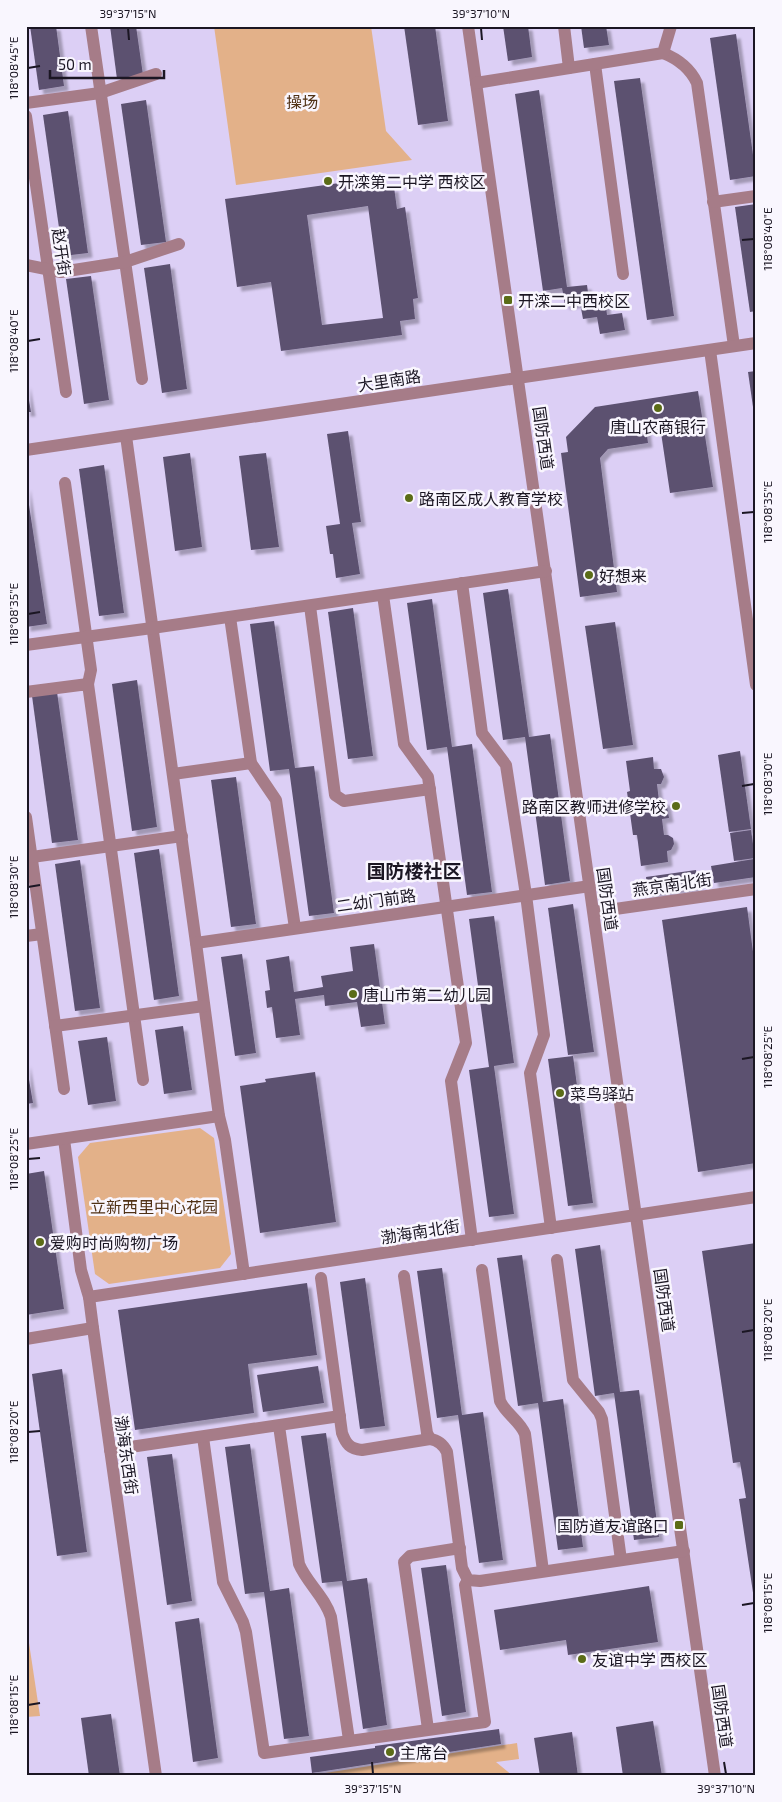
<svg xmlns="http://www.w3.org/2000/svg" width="782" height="1802" font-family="'Exo 2','Noto Sans SC',sans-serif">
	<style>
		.green { fill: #e3b189 }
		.building { fill: #5c5170; fill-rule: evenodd; filter: url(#shadow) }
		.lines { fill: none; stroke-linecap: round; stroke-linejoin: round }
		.minor { stroke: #a67c88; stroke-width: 12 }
		.ticks { fill: none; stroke: #1b1623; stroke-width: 2 }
		.poi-dot { fill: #5b6c17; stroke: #f9f6fe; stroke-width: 2 }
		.labels { text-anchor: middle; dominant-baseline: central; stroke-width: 5; stroke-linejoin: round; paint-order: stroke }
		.park-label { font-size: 16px; fill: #503115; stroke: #f9f6fe }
		.poi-label { font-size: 16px; fill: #1b1623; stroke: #f9f6fe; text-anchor: start }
		.street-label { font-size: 16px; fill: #1b1623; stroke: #f9f6fe }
		.quarter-label { font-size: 19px; font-weight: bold; fill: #1b1623; stroke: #f9f6fe }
		.neatline { fill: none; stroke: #1b1623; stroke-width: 2 }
		.ticks-label { font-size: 12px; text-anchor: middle; fill: #1b1623 }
	</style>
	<defs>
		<filter id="shadow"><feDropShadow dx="4.5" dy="4.5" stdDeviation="1" flood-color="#0004"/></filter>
	</defs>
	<rect width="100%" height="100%" fill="#dccff5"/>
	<g class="green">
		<polygon points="214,26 371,26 386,131 412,160 236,185"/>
		<polygon points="200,1128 214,1138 231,1254 220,1268 109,1284 95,1274 78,1157 90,1143"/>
		<polygon points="26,1623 40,1716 26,1717"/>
		<polygon points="517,1743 519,1759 496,1762 513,1776 306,1776"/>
	</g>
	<g class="building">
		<polygon points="30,26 56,26 64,86 39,90"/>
		<polygon points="110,26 136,26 143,75 117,79"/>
		<polygon points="404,26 435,26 448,121 418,125"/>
		<polygon points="503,26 528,26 532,57 508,61"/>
		<polygon points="581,26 606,26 609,45 584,48"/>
		<polygon points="736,34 756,176 730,180 710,38"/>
		<polygon points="640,78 674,316 647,320 614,81"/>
		<polygon points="539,90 567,287 587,285 589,300 605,298 607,315 622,313 625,330 600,334 597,317 583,319 580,303 565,305 562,288 543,291 515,94"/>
		<polygon points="146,100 166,242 141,245 121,104"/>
		<polygon points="68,111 88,253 63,256 43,115"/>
		<path d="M375,178L377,190L394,187L397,209L405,207L418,298L413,299L415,319L400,321L402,335L281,351L271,282L237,287L225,199ZM368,206L383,318L322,325L307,215Z"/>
		<polygon points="756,204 756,311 750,312 735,207"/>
		<polygon points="170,264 187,389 162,393 144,268"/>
		<polygon points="91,276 109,400 84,404 66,279"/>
		<polygon points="756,371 756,421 755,421 748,372"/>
		<polygon points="26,383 31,412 26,412"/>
		<polygon points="698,391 713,487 670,493 660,426 646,428 648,443 608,449 600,458 617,592 580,597 561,453 568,452 566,437 595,407"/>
		<polygon points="348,431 361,522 352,523 360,574 336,578 333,554 330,554 326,526 340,524 327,434"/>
		<polygon points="190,453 202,547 175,551 163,457"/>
		<polygon points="266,453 279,547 251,550 239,456"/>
		<polygon points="104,465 124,613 99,616 79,469"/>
		<polygon points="26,485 47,624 26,627"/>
		<polygon points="508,589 529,737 550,734 570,881 545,885 525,737 503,740 483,593"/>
		<polygon points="432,599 452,747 472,744 492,892 467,895 447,747 427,750 407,603"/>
		<polygon points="353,608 373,756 348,759 328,612"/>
		<polygon points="274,621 295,768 314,766 334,913 309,916 289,769 270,771 250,624"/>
		<polygon points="615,622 633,745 603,749 585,626"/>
		<polygon points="137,680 157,827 132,831 112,684"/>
		<polygon points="57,692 78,840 52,843 32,696"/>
		<polygon points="740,751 751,829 729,832 718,755"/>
		<polygon points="653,757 654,769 661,769 664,777 661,784 657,784 659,801 666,801 669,818 662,819 664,835 668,835 673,838 674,844 671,850 667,851 668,862 641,866 637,835 633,835 627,792 630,791 626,761"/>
		<polygon points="236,777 256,924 231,927 211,780"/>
		<polygon points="751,830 755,858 734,861 730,833"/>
		<polygon points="159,849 179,996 154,1000 134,853"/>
		<polygon points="754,859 756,877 714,883 711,866"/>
		<polygon points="80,860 100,1008 75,1011 55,864"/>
		<polygon points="696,870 698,886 648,893 646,877"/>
		<polygon points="573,904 594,1052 568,1055 548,908"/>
		<polygon points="747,907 756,974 756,1163 698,1172 662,920"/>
		<polygon points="494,916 514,1063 494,1066 514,1214 489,1217 469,1070 489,1067 469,919"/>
		<polygon points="374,944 385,1024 361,1027 357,1002 325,1006 324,995 295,999 300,1035 276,1038 272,1007 267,1008 265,991 270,990 266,960 289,956 294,992 323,987 321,976 353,971 350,947"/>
		<polygon points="242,954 256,1053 235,1056 221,957"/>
		<polygon points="183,1026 192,1090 164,1094 155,1030"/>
		<polygon points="107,1037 116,1101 88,1105 78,1041"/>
		<polygon points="573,1056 593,1203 568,1206 548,1059"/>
		<polygon points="26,1062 33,1103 26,1104"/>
		<polygon points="315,1072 336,1222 260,1233 240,1086 266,1082 265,1079"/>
		<polygon points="44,1171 64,1309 26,1315 26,1174"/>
		<polygon points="756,1243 756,1606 755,1606 739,1499 746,1498 740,1462 733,1463 702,1251"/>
		<polygon points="600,1245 620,1392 639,1390 659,1537 634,1540 614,1393 595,1396 575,1249"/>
		<polygon points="522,1255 543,1402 563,1399 583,1547 558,1550 538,1403 518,1406 497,1258"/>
		<polygon points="442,1268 462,1415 483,1412 503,1560 479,1563 458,1415 437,1418 417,1271"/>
		<polygon points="365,1278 385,1426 360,1429 340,1282"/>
		<polygon points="307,1283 317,1355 248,1364 254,1413 135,1430 118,1310"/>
		<polygon points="318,1366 324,1403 263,1412 257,1375"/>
		<polygon points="62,1369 87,1552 57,1556 32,1374"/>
		<polygon points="326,1433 347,1581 367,1578 387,1725 363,1729 342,1581 322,1583 301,1436"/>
		<polygon points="250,1444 270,1591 289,1588 309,1736 284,1739 264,1592 245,1594 225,1447"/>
		<polygon points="172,1454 192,1601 167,1605 147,1457"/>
		<polygon points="446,1565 466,1712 442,1716 421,1568"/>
		<polygon points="649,1586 658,1642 568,1655 566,1640 500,1650 494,1610"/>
		<polygon points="199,1618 218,1758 193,1762 175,1622"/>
		<polygon points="111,1714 120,1776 89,1776 81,1718"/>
		<polygon points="653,1721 662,1776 623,1776 616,1727"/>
		<polygon points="499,1729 501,1744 312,1773 310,1757 375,1748 375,1746"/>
		<polygon points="572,1732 578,1776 540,1776 534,1738"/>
	</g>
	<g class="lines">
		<g class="minor">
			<polyline points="91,26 142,379"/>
			<polyline points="468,26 715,1776"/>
			<polyline points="564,26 569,68"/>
			<path d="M663,53C678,59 690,68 697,83L734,346"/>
			<polyline points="595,64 623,274"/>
			<polyline points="476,83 663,53 671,26"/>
			<polyline points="26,103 100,93 156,74"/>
			<polyline points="26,116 66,392"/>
			<polyline points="713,202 756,196"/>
			<polyline points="26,265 61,272 125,262 179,244"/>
			<polyline points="710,350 756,685"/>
			<polyline points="126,436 196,943 219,1116 225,1140 244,1274"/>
			<polyline points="26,450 756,343"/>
			<polyline points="65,483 91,670 88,684"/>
			<polyline points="462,583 482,733 506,765 526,895 544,1035 530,1073 551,1228"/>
			<polyline points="383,595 404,744 428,777 466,1043 451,1081 472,1240"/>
			<polyline points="310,606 335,795 344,801 430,789"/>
			<polyline points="230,617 251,763 276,800 295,928"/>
			<polyline points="26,645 152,628 546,571"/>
			<polyline points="26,692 88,684 143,1080"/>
			<polyline points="173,774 251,763"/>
			<polyline points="26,817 64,1089"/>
			<polyline points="32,857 182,836"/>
			<polyline points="594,912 756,889"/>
			<polyline points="26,936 42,934"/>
			<polyline points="196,943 590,886"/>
			<polyline points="55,1026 204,1006"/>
			<polyline points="64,1139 81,1270 89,1297 93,1328 156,1776"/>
			<polyline points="26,1144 219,1116"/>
			<polyline points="557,1260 573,1380 599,1412 602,1419 621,1560"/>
			<path d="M482,1270L500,1401C506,1414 520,1421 525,1434L543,1571"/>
			<polyline points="404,1276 427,1433 430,1439"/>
			<path d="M321,1278L342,1433C346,1444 350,1449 362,1450L430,1439C438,1440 443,1444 447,1452L462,1568L468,1580L480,1581L684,1551"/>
			<polyline points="89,1297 756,1197"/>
			<polyline points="26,1339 93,1328"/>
			<path d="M279,1426L299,1564C307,1583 325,1597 331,1617L349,1740"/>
			<polyline points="203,1437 223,1582 243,1622 246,1632 264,1753 485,1722 465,1585 468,1580"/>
			<polyline points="110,1450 340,1416"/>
			<polyline points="428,1729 404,1562 410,1556 460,1548"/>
		</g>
	</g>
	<path class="ticks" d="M128,28L129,40M481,28L482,40M28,68L40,66M742,240L754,239M28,341L40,339M742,513L754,512M28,614L40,612M742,786L754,784M28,887L40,885M742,1059L754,1057M28,1159L40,1158M742,1332L754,1330M28,1432L40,1431M742,1605L754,1603M28,1705L40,1703M372,1762L373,1774M724,1762L726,1774"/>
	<g class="poi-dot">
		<circle cx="328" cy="181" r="5"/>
		<rect x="503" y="295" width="10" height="10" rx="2.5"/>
		<circle cx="658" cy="408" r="5"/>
		<circle cx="409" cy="498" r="5"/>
		<circle cx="589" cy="575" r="5"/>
		<circle cx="676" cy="806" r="5"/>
		<circle cx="353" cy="994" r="5"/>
		<circle cx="560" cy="1093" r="5"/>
		<circle cx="40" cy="1242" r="5"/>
		<rect x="674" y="1520" width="10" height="10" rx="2.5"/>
		<circle cx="582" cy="1659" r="5"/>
		<circle cx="390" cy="1752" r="5"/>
	</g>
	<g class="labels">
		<g class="park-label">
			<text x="302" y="101">操场</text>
			<text x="154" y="1206">立新西里中心花园</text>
		</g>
		<g class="poi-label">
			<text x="338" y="181">开滦第二中学 西校区</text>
			<text x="518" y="300">开滦二中西校区</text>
			<text x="658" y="426" text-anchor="middle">唐山农商银行</text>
			<text x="419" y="498">路南区成人教育学校</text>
			<text x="599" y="575">好想来</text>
			<text x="666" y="806" text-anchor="end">路南区教师进修学校</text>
			<text x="363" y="994">唐山市第二幼儿园</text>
			<text x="570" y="1093">菜鸟驿站</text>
			<text x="50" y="1242">爱购时尚购物广场</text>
			<text x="669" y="1525" text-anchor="end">国防道友谊路口</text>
			<text x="592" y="1659">友谊中学 西校区</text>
			<text x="400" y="1752">主席台</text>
		</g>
		<g class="street-label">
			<text transform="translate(62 252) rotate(82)">赵开街</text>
			<text transform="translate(389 380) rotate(-9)">大里南路</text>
			<text transform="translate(544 438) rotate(82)">国防西道</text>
			<text transform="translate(672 884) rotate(-8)">燕京南北街</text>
			<text transform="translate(608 899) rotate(82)">国防西道</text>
			<text transform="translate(376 900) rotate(-8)">二幼门前路</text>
			<text transform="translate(420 1231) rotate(-9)">渤海南北街</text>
			<text transform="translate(665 1300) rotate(82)">国防西道</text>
			<text transform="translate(127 1455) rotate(82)">渤海东西街</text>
			<text transform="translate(723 1716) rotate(82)">国防西道</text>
		</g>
		<g class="quarter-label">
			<text x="414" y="870">国防楼社区</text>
		</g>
	</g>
	<rect width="782" height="1802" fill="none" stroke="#f9f6fe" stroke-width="55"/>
	<path d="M50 70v8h114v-8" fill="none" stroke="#1b1623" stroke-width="2.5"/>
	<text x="58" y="70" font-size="15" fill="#1b1623" stroke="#f9f6fe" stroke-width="4" paint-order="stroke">50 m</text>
	<rect x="28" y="28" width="726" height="1746" class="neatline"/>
	<g class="ticks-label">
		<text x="128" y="18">39°37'15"N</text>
		<text x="481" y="18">39°37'10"N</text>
		<text transform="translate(14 68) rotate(-90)" y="4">118°08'45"E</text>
		<text transform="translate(768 239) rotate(-90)" y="4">118°08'40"E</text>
		<text transform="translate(14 341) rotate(-90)" y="4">118°08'40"E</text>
		<text transform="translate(768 512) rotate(-90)" y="4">118°08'35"E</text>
		<text transform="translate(14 614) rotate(-90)" y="4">118°08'35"E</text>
		<text transform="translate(768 784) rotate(-90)" y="4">118°08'30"E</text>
		<text transform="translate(14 887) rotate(-90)" y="4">118°08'30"E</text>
		<text transform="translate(768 1057) rotate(-90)" y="4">118°08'25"E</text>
		<text transform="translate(14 1159) rotate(-90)" y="4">118°08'25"E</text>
		<text transform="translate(768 1330) rotate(-90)" y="4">118°08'20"E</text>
		<text transform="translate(14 1432) rotate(-90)" y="4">118°08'20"E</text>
		<text transform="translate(768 1603) rotate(-90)" y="4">118°08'15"E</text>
		<text transform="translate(14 1705) rotate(-90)" y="4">118°08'15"E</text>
		<text x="373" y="1793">39°37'15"N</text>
		<text x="726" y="1793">39°37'10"N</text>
	</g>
</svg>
